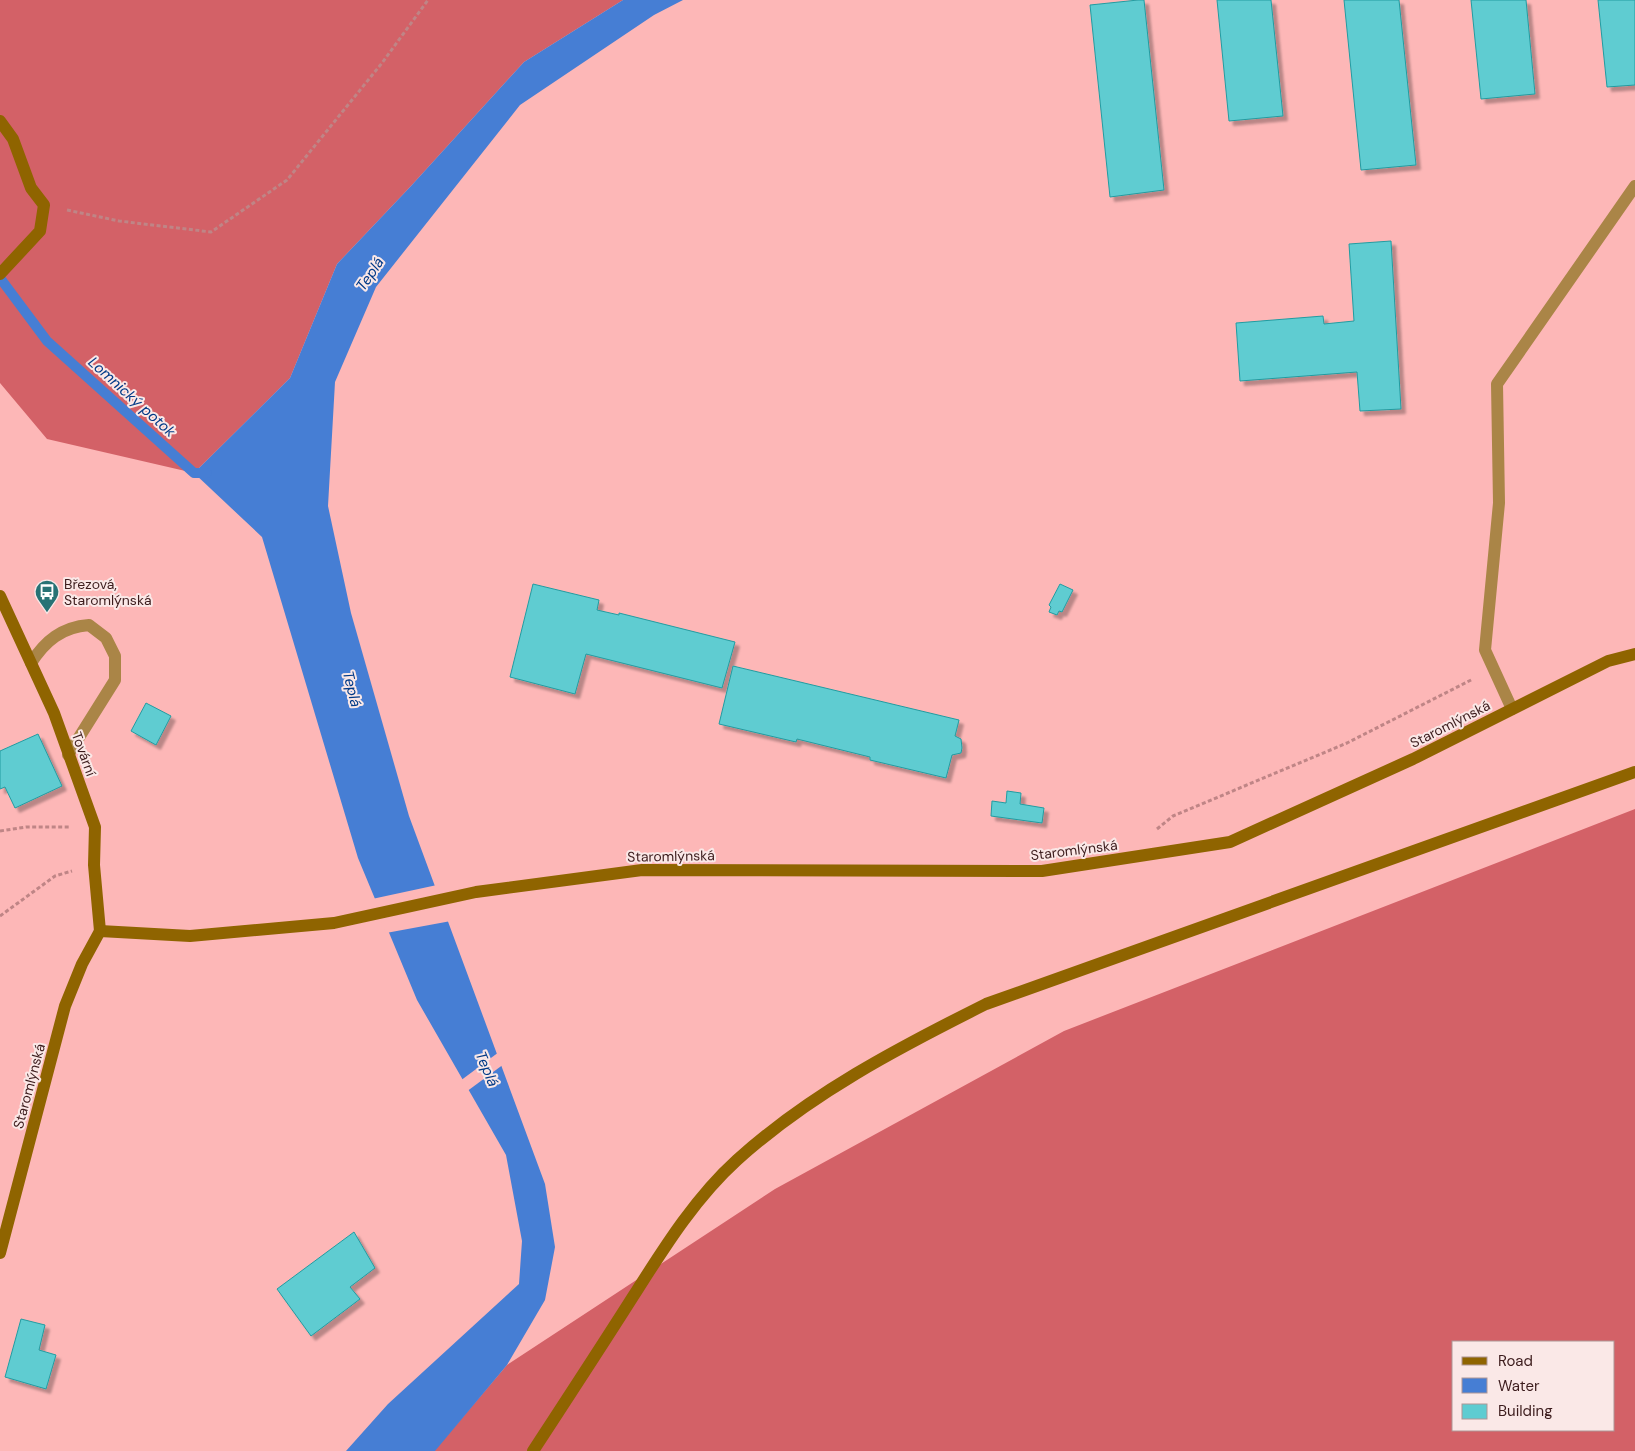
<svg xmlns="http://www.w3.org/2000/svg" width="1635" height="1451" font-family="'DM Sans',sans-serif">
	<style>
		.forest { fill: #d36167; fill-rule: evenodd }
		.water { fill: #467ed4 }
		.pier { fill: #fdb7b7 }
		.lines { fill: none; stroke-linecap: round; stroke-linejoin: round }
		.stream { stroke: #467ed4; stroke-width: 10 }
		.building { fill: #5eccd1; stroke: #229ca1; filter: url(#shadow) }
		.path { stroke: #bf8586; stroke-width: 3; stroke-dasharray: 4 2.5; stroke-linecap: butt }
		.lane { stroke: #aa8547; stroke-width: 12 }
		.secondary { stroke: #8f6400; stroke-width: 12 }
		.labels { text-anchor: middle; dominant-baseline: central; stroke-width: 4; stroke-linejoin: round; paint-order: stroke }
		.poi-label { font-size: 14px; fill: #3c1c1d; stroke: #fae8e7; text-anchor: start }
		.street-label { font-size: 14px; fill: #3c1c1d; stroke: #fae8e7 }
		.water-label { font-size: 15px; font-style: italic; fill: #023a87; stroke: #fae8e7 }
	</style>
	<defs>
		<filter id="shadow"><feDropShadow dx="4.5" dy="4.5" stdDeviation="1" flood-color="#0004"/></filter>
	</defs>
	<rect width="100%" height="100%" fill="#fdb7b7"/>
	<g class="forest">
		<polygon points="0,0 623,0 524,62 411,186 337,264 290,378 194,473 47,439 0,383"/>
		<path d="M1635,809V1451H434L507,1365L775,1189L1064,1031ZM1454,1342H1614V1430H1454Z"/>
	</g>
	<polygon class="water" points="623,0 683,0 654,15 520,105 376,287 335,382 328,506 351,613 409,816 545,1184 555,1247 545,1300 507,1365 435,1451 346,1451 388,1404 519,1284 522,1241 506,1155 417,1000 358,858 262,537 194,473 290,378 337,264 411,186 524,62"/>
	<g class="pier">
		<polygon points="437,885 451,921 386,933 372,899"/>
		<polygon points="499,1052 504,1064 466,1092 460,1081"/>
	</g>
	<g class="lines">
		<polyline class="stream" points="0,278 47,341 194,473 207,473"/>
	</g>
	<g class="building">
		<polygon points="1138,0 1144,0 1164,190 1110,197 1090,5"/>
		<polygon points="1217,0 1271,0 1283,116 1229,121"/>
		<polygon points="1344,0 1399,0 1416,165 1361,170"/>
		<polygon points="1471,0 1526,0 1535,94 1481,99"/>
		<polygon points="1598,0 1635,0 1635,85 1607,87"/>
		<polygon points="1391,241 1401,409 1360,411 1357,372 1240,381 1236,323 1323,316 1324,324 1354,321 1349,244"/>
		<polygon points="533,584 599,600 597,610 619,615 619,613 735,642 722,688 586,654 575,694 510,677"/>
		<polygon points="1060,584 1073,590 1062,612 1059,611 1057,615 1049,612 1051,607 1049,605"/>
		<polygon points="733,666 959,720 955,736 961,739 962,748 961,753 952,755 946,778 870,760 870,757 797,739 796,742 719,724"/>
		<polygon points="146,703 171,716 156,745 131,731"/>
		<polygon points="38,734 62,786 15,808 5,787 0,789 0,751"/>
		<polygon points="1007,791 1021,793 1020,804 1044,808 1042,823 991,816 992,801 1006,803"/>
		<polygon points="354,1232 375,1268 350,1287 360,1299 311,1336 277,1289"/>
		<polygon points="21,1319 45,1325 39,1350 56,1355 46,1389 5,1377"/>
	</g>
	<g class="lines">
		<g class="path">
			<polyline points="67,210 119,221 211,232 287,180 382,63 428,0"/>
			<polyline points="1157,829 1173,816 1347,743 1473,679"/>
			<polyline points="0,831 26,827 71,827"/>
			<polyline points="0,916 55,876 72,871"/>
		</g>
		<g class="lane">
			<path d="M31,663C45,641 62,627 89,625L106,638L115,656V680L68,755"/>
			<polyline points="1512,709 1485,650 1499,503 1497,384 1635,186"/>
		</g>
		<g class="secondary">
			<polyline points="0,121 13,139 31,188 44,205 40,231 0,274"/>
			<polyline points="0,596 54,713 95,827 94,865 100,931"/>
			<polyline points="100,931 190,936 334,923 476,892 642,870 1042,871 1230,842 1413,759 1608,661 1635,654"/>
			<polyline points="0,1253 65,1006 82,964 100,931"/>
			<path d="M533,1451C567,1399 601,1347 634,1295C664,1248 695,1198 737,1160C810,1094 898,1048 986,1004L1635,772"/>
		</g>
	</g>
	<defs>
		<symbol id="bus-pin" viewBox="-11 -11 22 30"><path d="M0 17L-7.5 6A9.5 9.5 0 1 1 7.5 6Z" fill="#277275" stroke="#fae8e7"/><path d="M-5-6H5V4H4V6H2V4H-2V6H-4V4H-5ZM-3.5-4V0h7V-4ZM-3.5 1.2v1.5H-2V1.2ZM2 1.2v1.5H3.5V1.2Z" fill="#fff"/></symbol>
	</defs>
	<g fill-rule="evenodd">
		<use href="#bus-pin" x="33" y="578" width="28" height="38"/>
	</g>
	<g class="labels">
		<g class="poi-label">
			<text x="64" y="584">Březová,<tspan x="64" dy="16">Staromlýnská</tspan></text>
		</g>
		<g class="street-label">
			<text transform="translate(1450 724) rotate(-27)">Staromlýnská</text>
			<text transform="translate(84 754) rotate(70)">Tovární</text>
			<text transform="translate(1074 850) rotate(-7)">Staromlýnská</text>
			<text transform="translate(671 856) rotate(-1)">Staromlýnská</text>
			<text transform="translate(29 1086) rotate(-75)">Staromlýnská</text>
		</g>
		<g class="water-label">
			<text transform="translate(370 274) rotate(-56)">Teplá</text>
			<text transform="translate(132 397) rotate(42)">Lomnický potok</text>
			<text transform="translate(352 689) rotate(76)">Teplá</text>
			<text transform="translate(487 1069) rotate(67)">Teplá</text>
		</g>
	</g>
	<rect x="1452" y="1341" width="162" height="90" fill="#fae8e7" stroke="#ae9696"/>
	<rect x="1462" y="1357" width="25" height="8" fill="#8f6400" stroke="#ae9696"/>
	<text x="1498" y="1366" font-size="15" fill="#3c1c1d">Road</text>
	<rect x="1462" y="1378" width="25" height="15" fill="#467ed4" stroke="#ae9696"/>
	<text x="1498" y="1391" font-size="15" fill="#3c1c1d">Water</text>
	<rect x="1462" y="1404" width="25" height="15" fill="#5eccd1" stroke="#ae9696"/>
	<text x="1498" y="1416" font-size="15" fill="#3c1c1d">Building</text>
</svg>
